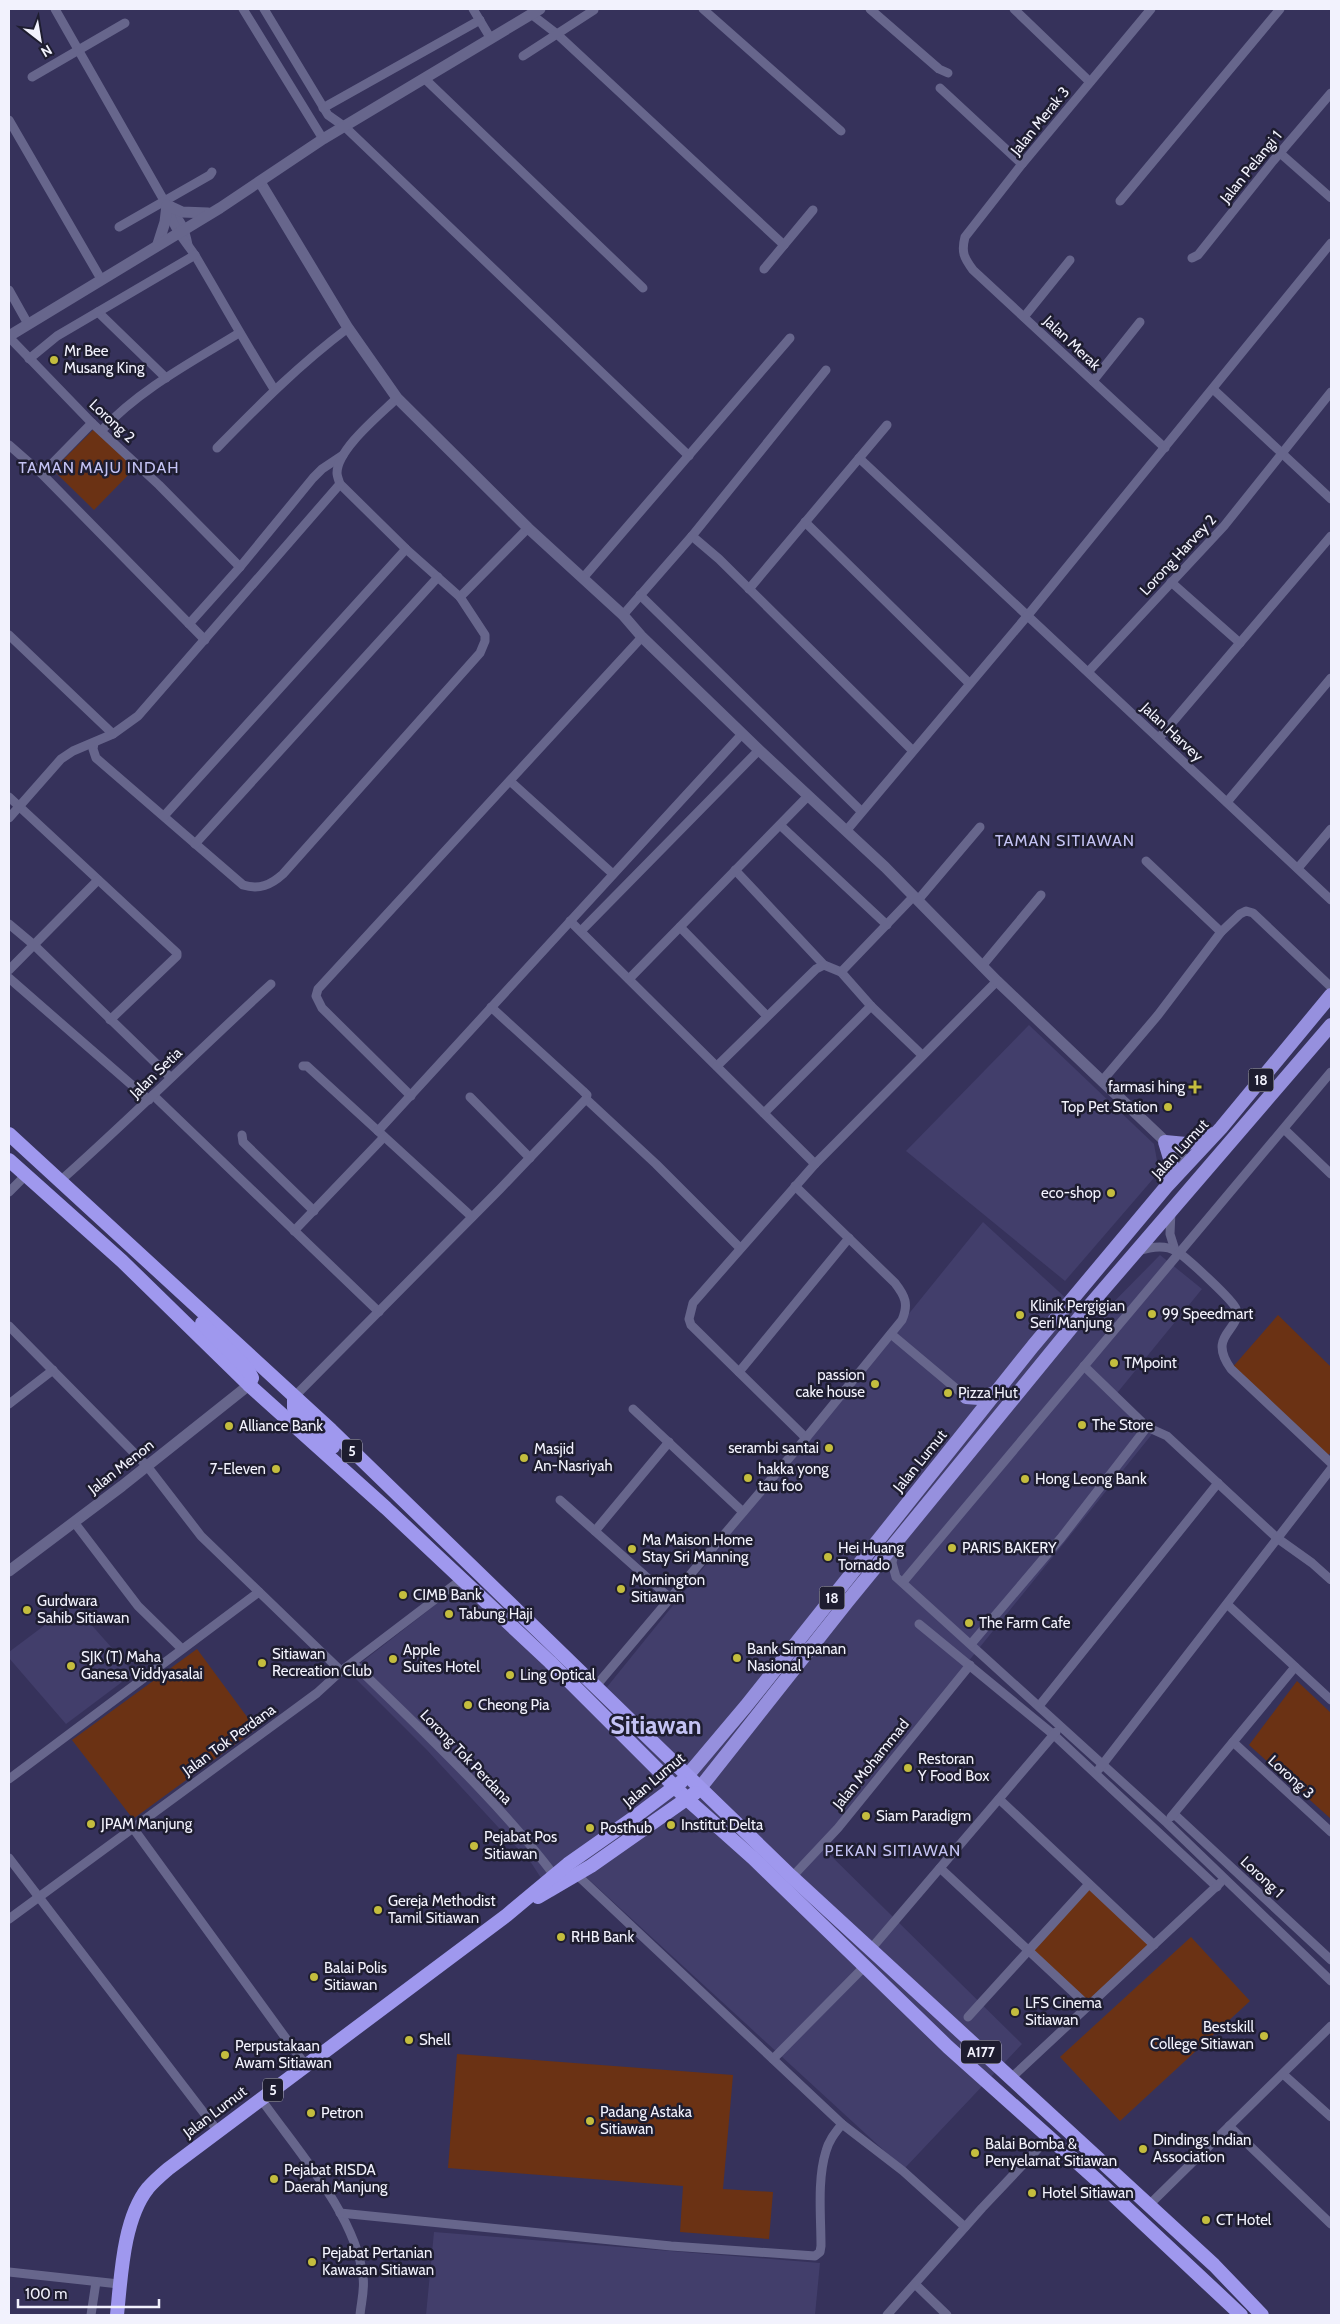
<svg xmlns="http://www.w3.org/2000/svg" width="1340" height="2324" font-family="Cabin,sans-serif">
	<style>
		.built { fill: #423e6b }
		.green { fill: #6b3214 }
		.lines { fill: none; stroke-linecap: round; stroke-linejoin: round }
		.minor { stroke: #67668c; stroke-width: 9 }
		.tertiary { stroke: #67668c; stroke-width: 11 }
		.primary { stroke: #9690de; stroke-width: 14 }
		.trunk { stroke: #9f98ee; stroke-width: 14 }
		.poi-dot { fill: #c4bd3e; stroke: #1e1d30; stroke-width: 2 }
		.labels { text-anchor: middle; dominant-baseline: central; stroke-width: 5; stroke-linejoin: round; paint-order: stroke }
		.shield { fill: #1e1d30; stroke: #b2b2c0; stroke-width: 1 }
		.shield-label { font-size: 14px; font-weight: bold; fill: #f2f2fd }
		.street-label { font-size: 15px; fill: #f2f2fd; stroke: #1e1d30 }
		.poi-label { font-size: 15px; fill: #f2f2fd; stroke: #1e1d30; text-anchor: start }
		.neighbourhood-label { font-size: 16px; letter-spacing: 1px; fill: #c4c3f4; stroke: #1e1d30 }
		.town-label { font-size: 25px; font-weight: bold; fill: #c4c3f4; stroke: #1e1d30 }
	</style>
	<rect width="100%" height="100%" fill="#36325b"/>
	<g class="built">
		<polygon points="1029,1025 1154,1144 1159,1172 1065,1281 906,1151"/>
		<polygon points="983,1222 1093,1323 1160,1255 1202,1289 1113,1398 1153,1433 820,1845 1022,2044 904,2169 585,1876 553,1897 532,1864 427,1750 349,1672 470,1578 607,1687"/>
		<polygon points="73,1604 134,1673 66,1724 9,1658 9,1652"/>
		<polygon points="434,2232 820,2263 815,2315 426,2315"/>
	</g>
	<g class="green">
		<polygon points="95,428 135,468 94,510 53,470"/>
		<polygon points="1278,1315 1331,1367 1331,1452 1326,1458 1231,1369"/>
		<polygon points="197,1649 256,1729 133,1819 72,1740"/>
		<polygon points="1297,1681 1331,1713 1331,1819 1249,1745"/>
		<polygon points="1089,1884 1154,1945 1088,2006 1029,1951"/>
		<polygon points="1191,1937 1250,2001 1120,2121 1060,2057"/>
		<polygon points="457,2054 733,2075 723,2189 773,2192 769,2239 680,2232 683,2186 448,2168"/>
	</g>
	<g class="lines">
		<g class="minor">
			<path d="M55,9L170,211C182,220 185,230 188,245"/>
			<polyline points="243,9 323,139"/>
			<polyline points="264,9 328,115 345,127 689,456"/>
			<polyline points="473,9 491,39"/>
			<polyline points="703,9 841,131"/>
			<polyline points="870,9 939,69 948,73"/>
			<polyline points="1014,9 1090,82"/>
			<path d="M1151,9L1022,164L965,237C961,252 964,258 973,270L1165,448"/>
			<polyline points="531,14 557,34 784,245"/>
			<polyline points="523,56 594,10"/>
			<polyline points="32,77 125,23"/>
			<polyline points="425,79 643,288"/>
			<polyline points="940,88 1022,164"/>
			<polyline points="323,108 480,20"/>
			<polyline points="9,120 101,279"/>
			<polyline points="1280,153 1331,198"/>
			<polyline points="1120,201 1280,9"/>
			<path d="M170,211C172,229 186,241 196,257C222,301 247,346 274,389"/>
			<polyline points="119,227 210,175 212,172"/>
			<polyline points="1192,258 1198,255 1273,161 1331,93"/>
			<polyline points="764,269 813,210"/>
			<polyline points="9,290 28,324"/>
			<polyline points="98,312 166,378"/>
			<polyline points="1024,317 1070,260"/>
			<polyline points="9,337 92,423 159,485 240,567"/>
			<polyline points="29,359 57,336 195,255"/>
			<polyline points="1093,381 1140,322"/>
			<polyline points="1213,389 1331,499"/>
			<path d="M102,430C140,389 192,362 239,333"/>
			<polyline points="9,445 42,474 205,640"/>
			<path d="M217,448C259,405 300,364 348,328"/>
			<polyline points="859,458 1331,900"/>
			<polyline points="42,474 92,423"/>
			<polyline points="805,522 969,683"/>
			<polyline points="692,536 719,559 912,750"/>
			<polyline points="583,578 790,338"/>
			<polyline points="1171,582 1240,643"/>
			<polyline points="749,589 887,425"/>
			<polyline points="640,595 861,811"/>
			<polyline points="460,597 528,528"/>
			<polyline points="623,615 692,536 826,370"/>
			<polyline points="189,624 240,567 313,478 322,469 343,455"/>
			<polyline points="9,635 113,734"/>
			<polyline points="1088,672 1224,526 1331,392"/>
			<polyline points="1159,738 1331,536"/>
			<path d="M94,743L93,749L96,758L243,885C259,890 271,885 283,874L480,653L485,641V635L460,597L406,549L340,484C339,481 337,476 337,473C337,449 381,414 397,398"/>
			<polyline points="510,781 613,874"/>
			<polyline points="9,797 177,953 177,956 110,1020"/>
			<polyline points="1227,802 1331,678"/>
			<polyline points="164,816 406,549"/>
			<polyline points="9,818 61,759 73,751 113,734 138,716 340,484"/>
			<polyline points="780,825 887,925"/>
			<polyline points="846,831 1028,615 1331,243"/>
			<polyline points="195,844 438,577"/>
			<polyline points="1146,861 1221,932"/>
			<polyline points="1298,868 1331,829"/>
			<polyline points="735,870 824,965 841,972 871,1006 922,1055"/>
			<polyline points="918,900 980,827"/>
			<polyline points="570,921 815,1164"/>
			<polyline points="9,924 34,945 170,1077"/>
			<polyline points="680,927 767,1016"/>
			<polyline points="581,931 759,750"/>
			<polyline points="982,966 1041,895"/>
			<polyline points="9,970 98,880"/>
			<polyline points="841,972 914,896"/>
			<polyline points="9,978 149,1100"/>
			<polyline points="629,979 808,796"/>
			<polyline points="491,1007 583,1091 587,1095 586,1099 656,1164 740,1248"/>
			<polyline points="303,1066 307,1066 472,1217"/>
			<polyline points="717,1066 816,969 824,965"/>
			<polyline points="1102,1081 1158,1015 1221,932 1240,914 1246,911 1253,913 1331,987"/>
			<polyline points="153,1095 379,1312"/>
			<polyline points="411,1096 322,1008 316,996 318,989 642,637"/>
			<polyline points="470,1097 530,1158"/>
			<polyline points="764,1113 871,1006"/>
			<polyline points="1284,1129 1331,1174"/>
			<polyline points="378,1131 742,734"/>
			<polyline points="242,1135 243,1142 314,1211"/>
			<path d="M60,1181C132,1117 200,1049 271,984"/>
			<polyline points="9,1192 25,1176"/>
			<polyline points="1171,1211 1170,1234 1175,1250"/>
			<polyline points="294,1231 384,1137"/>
			<path d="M1138,1251C1150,1247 1164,1244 1176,1251C1185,1256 1234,1301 1236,1309C1242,1331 1206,1334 1231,1369L1331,1463"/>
			<polyline points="9,1326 147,1466 201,1536 341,1671"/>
			<polyline points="891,1334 966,1397"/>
			<polyline points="1084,1366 1147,1427 1167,1436 1277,1538 1312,1563 1331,1580"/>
			<polyline points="739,1372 849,1238"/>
			<polyline points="294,1397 500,1189 586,1099"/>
			<polyline points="9,1404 53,1370"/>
			<polyline points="633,1409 743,1512"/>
			<polyline points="806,1438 691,1325 689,1319 693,1303 815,1164 997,981"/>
			<polyline points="560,1500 670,1598"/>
			<polyline points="74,1522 138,1606 182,1649"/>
			<polyline points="595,1531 669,1442"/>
			<polyline points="895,1547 892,1563 896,1577 1167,1823 1331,1981"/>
			<polyline points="903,1582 1331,1072"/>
			<polyline points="1227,1604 1331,1700"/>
			<polyline points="919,1624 1054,1735 1217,1887"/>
			<polyline points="971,1644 1061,1538 1147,1427"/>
			<path d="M353,1663C422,1731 495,1797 554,1875"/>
			<path d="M595,1687L806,1438L902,1320C909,1304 905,1296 895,1283L795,1186"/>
			<polyline points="1039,1706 1218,1483"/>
			<polyline points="1233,1742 1331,1832"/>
			<polyline points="1099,1769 1331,1469"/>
			<polyline points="9,1779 259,1592"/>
			<polyline points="999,1799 1154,1945"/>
			<polyline points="1174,1814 1331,1960"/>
			<polyline points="1171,1817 1295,1667"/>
			<polyline points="133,1828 306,2066"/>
			<polyline points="9,1858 217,2130"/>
			<polyline points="940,1868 1088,2006"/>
			<polyline points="576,1874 842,2124 903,2171 965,2227"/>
			<polyline points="792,1877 838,1828 970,1665"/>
			<polyline points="9,1919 317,1693 341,1671 462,1579"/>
			<polyline points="870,1950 1056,1732"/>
			<polyline points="968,2017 1089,1884"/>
			<polyline points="773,2059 865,1966"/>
			<polyline points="1283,2074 1331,2117"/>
			<polyline points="1010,2079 1220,1883"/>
			<path d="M261,2099C296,2149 356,2215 363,2277C365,2289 361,2303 360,2315"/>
			<polyline points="1229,2126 1331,2224"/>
			<polyline points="1149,2205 1331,2026"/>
			<path d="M340,2213L671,2246L815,2256L820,2252L821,2246C821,2216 817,2180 826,2151C829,2140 835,2133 842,2124"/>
			<polyline points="9,2272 119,2284"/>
			<polyline points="915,2284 947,2315"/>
			<polyline points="91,2315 96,2282"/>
			<polyline points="887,2315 982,2208 1049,2137"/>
		</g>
		<g class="tertiary">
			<polyline points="260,182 348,328 397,398 528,528 623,615 642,637 759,750 885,867 997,981 1188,1163"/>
			<polyline points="158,244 165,222 167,205 182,212 208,213"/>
			<polyline points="9,336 220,208 323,139 540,9"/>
			<polyline points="9,1571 122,1486 249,1385"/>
		</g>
		<g class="primary">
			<polyline points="1167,1184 1172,1165 1165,1142 1186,1144 1210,1134"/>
			<polyline points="966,1397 979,1398 995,1393"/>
			<polyline points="687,1776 746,1706 1033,1346 1166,1187 1221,1128 1331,995"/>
			<polyline points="700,1788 847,1602 1084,1312 1331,1025"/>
		</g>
		<g class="trunk">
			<polyline points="9,1134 331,1430 792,1877 1214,2265 1262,2315"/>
			<polyline points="9,1160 122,1261 249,1385 386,1508 550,1662 688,1800 753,1858 948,2047 1098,2181 1241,2315"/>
			<polyline points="202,1323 248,1370 252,1378 249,1385"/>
			<polyline points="294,1397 294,1408 298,1414 333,1447"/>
			<polyline points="538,1897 591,1866 695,1793"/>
			<path d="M117,2315C121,2277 123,2219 148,2188C154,2181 161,2175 168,2169L507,1915L568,1864L632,1819L681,1782"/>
		</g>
	</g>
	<g class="poi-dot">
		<circle cx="54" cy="360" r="5"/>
		<path d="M1192.5 1079.5h5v5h5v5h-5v5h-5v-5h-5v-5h5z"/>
		<circle cx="1168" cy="1107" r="5"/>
		<circle cx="1111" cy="1193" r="5"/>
		<circle cx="1152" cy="1314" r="5"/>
		<circle cx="1020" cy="1315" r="5"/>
		<circle cx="1114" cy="1363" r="5"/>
		<circle cx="875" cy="1384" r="5"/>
		<circle cx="948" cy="1393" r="5"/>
		<circle cx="1082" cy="1425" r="5"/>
		<circle cx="229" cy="1426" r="5"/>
		<circle cx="829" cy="1448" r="5"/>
		<circle cx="524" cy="1458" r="5"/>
		<circle cx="276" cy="1469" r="5"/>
		<circle cx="748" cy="1478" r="5"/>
		<circle cx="1025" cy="1479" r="5"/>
		<circle cx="952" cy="1548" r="5"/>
		<circle cx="632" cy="1549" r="5"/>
		<circle cx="828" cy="1557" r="5"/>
		<circle cx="621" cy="1589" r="5"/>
		<circle cx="403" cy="1595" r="5"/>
		<circle cx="27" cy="1610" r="5"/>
		<circle cx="449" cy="1614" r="5"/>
		<circle cx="969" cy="1623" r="5"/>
		<circle cx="737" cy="1658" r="5"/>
		<circle cx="393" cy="1659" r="5"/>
		<circle cx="262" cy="1663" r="5"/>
		<circle cx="71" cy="1666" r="5"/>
		<circle cx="510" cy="1675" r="5"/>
		<circle cx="468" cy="1705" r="5"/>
		<circle cx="908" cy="1768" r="5"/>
		<circle cx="866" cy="1816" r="5"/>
		<circle cx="91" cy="1824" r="5"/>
		<circle cx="671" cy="1825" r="5"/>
		<circle cx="590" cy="1828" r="5"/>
		<circle cx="474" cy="1846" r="5"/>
		<circle cx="378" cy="1910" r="5"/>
		<circle cx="561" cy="1937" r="5"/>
		<circle cx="314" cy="1977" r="5"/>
		<circle cx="1015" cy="2012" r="5"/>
		<circle cx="1264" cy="2036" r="5"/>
		<circle cx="409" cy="2040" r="5"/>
		<circle cx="225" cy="2055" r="5"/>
		<circle cx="311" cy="2113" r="5"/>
		<circle cx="590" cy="2121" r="5"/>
		<circle cx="1143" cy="2149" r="5"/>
		<circle cx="975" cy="2153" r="5"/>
		<circle cx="274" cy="2179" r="5"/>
		<circle cx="1032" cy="2193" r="5"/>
		<circle cx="1206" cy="2220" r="5"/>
		<circle cx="312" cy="2262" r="5"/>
	</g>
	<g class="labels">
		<g class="shield">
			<rect x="1248.5" y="1068.5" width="25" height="23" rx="4"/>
			<rect x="342" y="1439.5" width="20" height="23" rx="4"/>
			<rect x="819.5" y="1586.5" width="25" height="23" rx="4"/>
			<rect x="961" y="2040.5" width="40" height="23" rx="4"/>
			<rect x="263" y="2078.5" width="20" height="23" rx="4"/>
		</g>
		<g class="shield-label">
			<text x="1261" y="1080">18</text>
			<text x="352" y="1451">5</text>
			<text x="832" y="1598">18</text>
			<text x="981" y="2052">A177</text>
			<text x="273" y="2090">5</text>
		</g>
		<g class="street-label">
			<text transform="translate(1040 121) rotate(-51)">Jalan Merak 3</text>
			<text transform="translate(1251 167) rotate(-51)">Jalan Pelangi 1</text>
			<text transform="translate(1072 343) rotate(43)">Jalan Merak</text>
			<text transform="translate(112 421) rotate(43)">Lorong 2</text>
			<text transform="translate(1178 555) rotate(-47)">Lorong Harvey 2</text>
			<text transform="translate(1172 732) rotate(43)">Jalan Harvey</text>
			<text transform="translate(156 1073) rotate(-44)">Jalan Setia</text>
			<text transform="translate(1180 1149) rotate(-47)">Jalan Lumut</text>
			<text transform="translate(920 1461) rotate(-51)">Jalan Lumut</text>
			<text transform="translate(121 1467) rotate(-38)">Jalan Menon</text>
			<text transform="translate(229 1740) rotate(-36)">Jalan Tok Perdana</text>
			<text transform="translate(466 1757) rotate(46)">Lorong Tok Perdana</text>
			<text transform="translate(871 1764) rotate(-51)">Jalan Mohammad</text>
			<text transform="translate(1291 1777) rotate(42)">Lorong 3</text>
			<text transform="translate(654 1780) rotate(-40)">Jalan Lumut</text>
			<text transform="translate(1262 1877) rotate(43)">Lorong 1</text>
			<text transform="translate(215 2112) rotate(-37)">Jalan Lumut</text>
		</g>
		<g class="poi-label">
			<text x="64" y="351">Mr Bee<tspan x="64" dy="17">Musang King</tspan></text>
			<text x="1185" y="1087" text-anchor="end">farmasi hing</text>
			<text x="1158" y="1107" text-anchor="end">Top Pet Station</text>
			<text x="1101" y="1193" text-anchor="end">eco-shop</text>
			<text x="1030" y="1306">Klinik Pergigian<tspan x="1030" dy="17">Seri Manjung</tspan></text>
			<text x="1162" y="1314">99 Speedmart</text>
			<text x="1124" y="1363">TMpoint</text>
			<text x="865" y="1375" text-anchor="end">passion<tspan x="865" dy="17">cake house</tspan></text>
			<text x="958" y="1393">Pizza Hut</text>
			<text x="1092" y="1425">The Store</text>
			<text x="239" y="1426">Alliance Bank</text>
			<text x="819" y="1448" text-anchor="end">serambi santai</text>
			<text x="534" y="1449">Masjid<tspan x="534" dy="17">An-Nasriyah</tspan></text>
			<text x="266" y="1469" text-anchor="end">7-Eleven</text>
			<text x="758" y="1469">hakka yong<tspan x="758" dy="17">tau foo</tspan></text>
			<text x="1035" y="1479">Hong Leong Bank</text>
			<text x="642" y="1540">Ma Maison Home<tspan x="642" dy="17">Stay Sri Manning</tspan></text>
			<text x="838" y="1548">Hei Huang<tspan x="838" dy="17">Tornado</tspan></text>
			<text x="962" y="1548">PARIS BAKERY</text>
			<text x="631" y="1580">Mornington<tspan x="631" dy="17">Sitiawan</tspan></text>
			<text x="413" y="1595">CIMB Bank</text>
			<text x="37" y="1601">Gurdwara<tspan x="37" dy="17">Sahib Sitiawan</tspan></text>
			<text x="459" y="1614">Tabung Haji</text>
			<text x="979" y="1623">The Farm Cafe</text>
			<text x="747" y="1649">Bank Simpanan<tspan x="747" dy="17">Nasional</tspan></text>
			<text x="403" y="1650">Apple<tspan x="403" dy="17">Suites Hotel</tspan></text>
			<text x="272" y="1654">Sitiawan<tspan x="272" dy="17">Recreation Club</tspan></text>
			<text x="81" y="1657">SJK (T) Maha<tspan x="81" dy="17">Ganesa Viddyasalai</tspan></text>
			<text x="520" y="1675">Ling Optical</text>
			<text x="478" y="1705">Cheong Pia</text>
			<text x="918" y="1759">Restoran<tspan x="918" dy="17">Y Food Box</tspan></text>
			<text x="876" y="1816">Siam Paradigm</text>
			<text x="101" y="1824">JPAM Manjung</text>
			<text x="681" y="1825">Institut Delta</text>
			<text x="600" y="1828">Posthub</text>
			<text x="484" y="1837">Pejabat Pos<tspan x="484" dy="17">Sitiawan</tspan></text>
			<text x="388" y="1901">Gereja Methodist<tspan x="388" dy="17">Tamil Sitiawan</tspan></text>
			<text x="571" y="1937">RHB Bank</text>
			<text x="324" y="1968">Balai Polis<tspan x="324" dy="17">Sitiawan</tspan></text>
			<text x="1025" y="2003">LFS Cinema<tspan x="1025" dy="17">Sitiawan</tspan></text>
			<text x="1254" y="2027" text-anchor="end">Bestskill<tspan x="1254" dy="17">College Sitiawan</tspan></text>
			<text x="419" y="2040">Shell</text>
			<text x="235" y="2046">Perpustakaan<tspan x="235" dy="17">Awam Sitiawan</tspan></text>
			<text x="600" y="2112">Padang Astaka<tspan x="600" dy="17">Sitiawan</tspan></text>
			<text x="321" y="2113">Petron</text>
			<text x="1153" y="2140">Dindings Indian<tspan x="1153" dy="17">Association</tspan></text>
			<text x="985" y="2144">Balai Bomba &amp;<tspan x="985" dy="17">Penyelamat Sitiawan</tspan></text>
			<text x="284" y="2170">Pejabat RISDA<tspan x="284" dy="17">Daerah Manjung</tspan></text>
			<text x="1042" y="2193">Hotel Sitiawan</text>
			<text x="1216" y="2220">CT Hotel</text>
			<text x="322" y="2253">Pejabat Pertanian<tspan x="322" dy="17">Kawasan Sitiawan</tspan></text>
		</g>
		<g class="neighbourhood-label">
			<text x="99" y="467">TAMAN MAJU INDAH</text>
			<text x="1065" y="840">TAMAN SITIAWAN</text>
			<text x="893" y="1850">PEKAN SITIAWAN</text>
		</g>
		<g class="town-label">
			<text x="656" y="1725">Sitiawan</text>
		</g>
	</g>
	<rect width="1340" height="2324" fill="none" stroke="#f2f2fd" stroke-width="20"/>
	<g transform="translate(40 40) rotate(149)" stroke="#1e1d30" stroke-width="4" paint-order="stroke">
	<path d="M0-4L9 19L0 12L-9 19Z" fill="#f2f2fd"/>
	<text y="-8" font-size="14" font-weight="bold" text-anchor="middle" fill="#f2f2fd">N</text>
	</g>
	<path d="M18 2299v8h141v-8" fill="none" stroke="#f2f2fd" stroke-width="2.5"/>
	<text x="25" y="2299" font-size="15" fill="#f2f2fd" stroke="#1e1d30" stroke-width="4" paint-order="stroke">100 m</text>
</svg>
